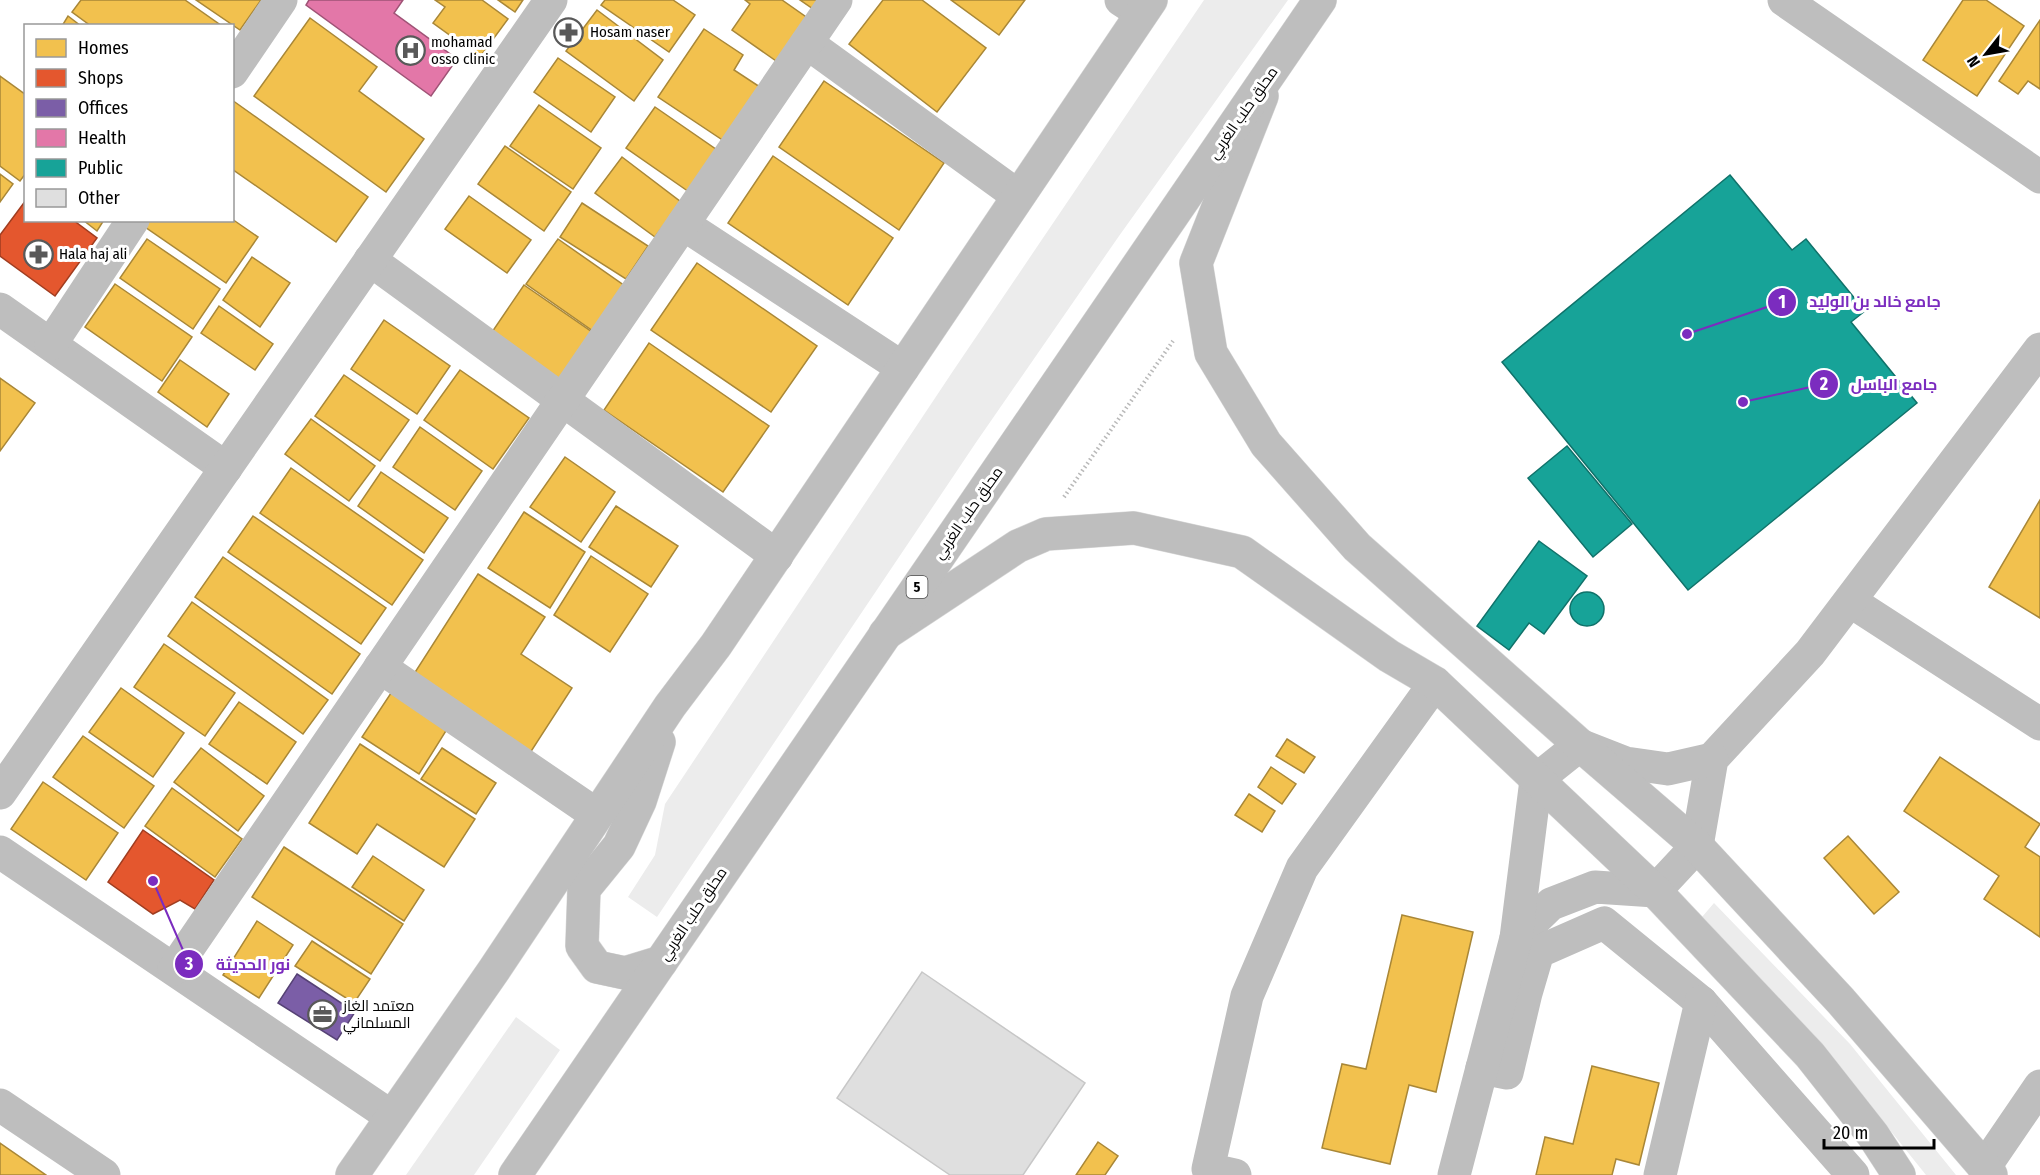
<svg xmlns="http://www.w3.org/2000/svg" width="2040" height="1175" font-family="'Fira Sans Condensed',Cairo,sans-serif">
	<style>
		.green { fill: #ececec }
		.homes { fill: #f2c14e; stroke: #a98737; stroke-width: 1.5 }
		.shops { fill: #e4572e; stroke: #a03d20; stroke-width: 1.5 }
		.offices { fill: #7b5ea7; stroke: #564275; stroke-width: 1.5 }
		.health { fill: #e377a8; stroke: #9f5376; stroke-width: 1.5 }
		.public { fill: #17a398; stroke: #10726a; stroke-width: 1.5 }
		.building { fill: #dfdfdf; stroke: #c7c7c7; stroke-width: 1.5 }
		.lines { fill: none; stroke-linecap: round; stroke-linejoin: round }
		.major-casing { stroke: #dbdbdb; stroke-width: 34 }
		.highway-casing { stroke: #dbdbdb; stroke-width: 34 }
		.path { stroke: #b9b9b9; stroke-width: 4; stroke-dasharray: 1.5 3; stroke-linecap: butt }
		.minor { stroke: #bebebe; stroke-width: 33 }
		.major { stroke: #bebebe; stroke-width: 33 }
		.highway { stroke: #bebebe; stroke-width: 33 }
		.labels { text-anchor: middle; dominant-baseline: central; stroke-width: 6; stroke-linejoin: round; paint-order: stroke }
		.shield { fill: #fff; stroke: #4c4c4c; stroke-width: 1.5 }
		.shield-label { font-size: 14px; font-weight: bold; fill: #000 }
		.poi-label { font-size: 15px; fill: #000; stroke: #fff; text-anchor: start }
		.street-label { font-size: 15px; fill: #000; stroke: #fff }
		.leader { fill: none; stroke: #7b2cbf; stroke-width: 2 }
		.callout-dot { fill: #7b2cbf; stroke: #fff; stroke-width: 2 }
		.mark-label { font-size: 18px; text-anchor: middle; font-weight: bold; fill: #fff }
		.callout-label { font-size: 16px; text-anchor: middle; font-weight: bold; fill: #7b2cbf; stroke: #fff; stroke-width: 6; stroke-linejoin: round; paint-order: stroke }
	</style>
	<rect width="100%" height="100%" fill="#fff"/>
	<g class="green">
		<polygon points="1204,0 1288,0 1119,236 977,441 657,917 628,897 655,855 665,804 953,371"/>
		<polygon points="1714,903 1850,1044 1956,1175 1926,1175 1829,1054 1702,917"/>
		<polygon points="516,1017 560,1050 474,1175 406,1175"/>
	</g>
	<g class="homes">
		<polygon points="81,0 185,0 222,26 91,26 72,12"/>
		<polygon points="196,0 261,0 240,30"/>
		<polygon points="435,0 482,0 508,19 480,57 433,23 445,7"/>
		<polygon points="498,0 523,0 515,12"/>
		<polygon points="605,0 673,0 695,15 669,52 601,5"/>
		<polygon points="745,0 782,0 809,19 779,63 732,30 750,4"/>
		<polygon points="800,0 824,0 816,11"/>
		<polygon points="883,0 922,0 986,48 937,112 849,44"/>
		<polygon points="951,0 1025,0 999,35"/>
		<polygon points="1963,0 1986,0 2024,26 1977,96 1923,60"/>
		<polygon points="597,10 663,60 634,101 566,51"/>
		<polygon points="68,16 81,26 62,26"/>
		<polygon points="310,18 377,67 359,91 424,139 386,192 254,96"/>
		<polygon points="2040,20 2040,89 2028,81 2018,94 1999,81"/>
		<polygon points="704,29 743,55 734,70 760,87 724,141 658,97"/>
		<polygon points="558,58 615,97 591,132 534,92"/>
		<polygon points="0,76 26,95 26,173 20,181 0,166"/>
		<polygon points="824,81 944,163 899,230 779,147"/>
		<polygon points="232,100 368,197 336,242 232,169"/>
		<polygon points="539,105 601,148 573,189 510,146"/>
		<polygon points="655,107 720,152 692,194 626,148"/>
		<polygon points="505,146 571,192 544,231 478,184"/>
		<polygon points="773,156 893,238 848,305 728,223"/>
		<polygon points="622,157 681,202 655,237 595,193"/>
		<polygon points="0,174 13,184 0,202"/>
		<polygon points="469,196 531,240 507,273 445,229"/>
		<polygon points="582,203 648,246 626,279 560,237"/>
		<polygon points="232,219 258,237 226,283 145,227 150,220 232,220"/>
		<polygon points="83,220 104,220 97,231"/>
		<polygon points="147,239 220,289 193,329 120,278"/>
		<polygon points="558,239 625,286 593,331 526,284"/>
		<polygon points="252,257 290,283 260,327 223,300"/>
		<polygon points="697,263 817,346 771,412 651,330"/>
		<polygon points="115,284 192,337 162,381 85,327"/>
		<polygon points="524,285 592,332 557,382 490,335"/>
		<polygon points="219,306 273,344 255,370 201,333"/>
		<polygon points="384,320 450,366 417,414 351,369"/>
		<polygon points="649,343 769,426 723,492 604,410"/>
		<polygon points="180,360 229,394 207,427 158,392"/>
		<polygon points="460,370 529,418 493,469 424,420"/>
		<polygon points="344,375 409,420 380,461 315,416"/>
		<polygon points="0,378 35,403 0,451"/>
		<polygon points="311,419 375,466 349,501 285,454"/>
		<polygon points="420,427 482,471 455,510 393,467"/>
		<polygon points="565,457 615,492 581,542 530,507"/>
		<polygon points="291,468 423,560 392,605 260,513"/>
		<polygon points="381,472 448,518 424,553 358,506"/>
		<polygon points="2040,500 2040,618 1989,587"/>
		<polygon points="616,506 678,546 651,587 589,547"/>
		<polygon points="524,512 585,552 550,608 488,568"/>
		<polygon points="253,516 386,608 361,644 228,552"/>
		<polygon points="591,556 648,594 610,652 554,615"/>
		<polygon points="223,557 360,654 332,694 195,597"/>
		<polygon points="478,574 545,617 521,654 572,688 530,753 412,677"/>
		<polygon points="192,602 328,700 303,734 168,636"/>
		<polygon points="164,644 235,693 205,736 134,687"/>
		<polygon points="121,688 184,733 153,777 89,732"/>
		<polygon points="393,690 449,726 419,774 362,737"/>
		<polygon points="239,702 296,742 267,784 209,744"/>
		<polygon points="83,736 154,786 124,828 53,777"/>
		<polygon points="1287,739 1315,757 1304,773 1276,756"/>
		<polygon points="360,744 475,819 444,867 377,824 357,854 309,823"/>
		<polygon points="201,748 264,796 238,831 174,782"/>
		<polygon points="442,748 496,783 476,814 421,779"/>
		<polygon points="1940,757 2040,824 2025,847 2040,857 2040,937 1984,899 1999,876 1904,811"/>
		<polygon points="1271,767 1296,784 1282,804 1258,787"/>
		<polygon points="43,782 118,833 86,880 11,829"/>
		<polygon points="172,788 242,839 215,877 145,826"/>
		<polygon points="1249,794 1275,811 1262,832 1235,815"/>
		<polygon points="1848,836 1899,892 1874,914 1824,858"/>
		<polygon points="284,847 403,924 371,974 252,897"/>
		<polygon points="373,856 424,890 404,921 352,887"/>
		<polygon points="1402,915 1473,932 1436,1092 1409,1085 1390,1164 1322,1148 1342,1064 1366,1069"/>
		<polygon points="257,921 293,945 259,998 223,975"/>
		<polygon points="312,941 370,979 354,1003 295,966"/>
		<polygon points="1592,1066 1659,1083 1639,1165 1616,1159 1612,1175 1536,1175 1545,1137 1573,1144"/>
		<polygon points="1098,1142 1118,1156 1105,1175 1076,1175"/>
		<polygon points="0,1143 46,1175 0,1175"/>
	</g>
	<g class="shops">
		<polygon points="26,200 26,220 73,220 97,238 55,296 0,256 0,235"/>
		<polygon points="143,830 214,880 195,909 180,900 153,914 108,882"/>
	</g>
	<polygon class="offices" points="297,974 355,1012 337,1040 278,1003"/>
	<polygon class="health" points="309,0 403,0 394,13 457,59 431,96 306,5"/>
	<g class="public">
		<polygon points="1730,175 1792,250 1806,239 1865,311 1851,322 1917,403 1688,590 1502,362"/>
		<polygon points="1567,446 1632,524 1593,557 1528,478"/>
		<polygon points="1539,541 1587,576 1544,634 1529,623 1509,650 1477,626"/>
		<circle cx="1587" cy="609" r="17"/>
	</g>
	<polygon class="building" points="922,972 1085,1083 1023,1175 950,1175 837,1098"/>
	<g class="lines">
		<defs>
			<g id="major">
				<polyline points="1262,96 1196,263 1211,353 1266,444 1357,547 1580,745 1697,846 1841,1001 1991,1175"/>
				<polyline points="885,634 1018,546 1046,534 1134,528 1242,552 1389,656 1435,683 1655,891 1810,1055 1873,1135 1899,1175"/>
			</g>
			<g id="highway">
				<polyline points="659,742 640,801 619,846 584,889 582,946 597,967 625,973 661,962"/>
				<polyline points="352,1175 494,970 670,706 716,645 1151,0"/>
				<polyline points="515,1175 1320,0"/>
			</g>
		</defs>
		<use href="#major" class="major-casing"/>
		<use href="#highway" class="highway-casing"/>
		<polyline class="path" points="1064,497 1173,341"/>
		<g class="minor">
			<polyline points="1121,0 1141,13"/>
			<polyline points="1784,0 2040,177"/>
			<polyline points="807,43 1018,196"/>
			<polyline points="232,72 281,0"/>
			<polyline points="683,224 903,368"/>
			<polyline points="370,260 777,556"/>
			<polyline points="0,309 226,468"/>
			<polyline points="51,344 133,220"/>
			<polyline points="1850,601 2040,724"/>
			<polyline points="380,667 597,815"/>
			<polyline points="0,793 551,0"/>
			<polyline points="0,852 392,1117"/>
			<polyline points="1516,938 1551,904 1595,887 1655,891 1697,846 1712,759 1810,653 2040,349"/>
			<polyline points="174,969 836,0"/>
			<polyline points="1482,1068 1507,1073 1526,993 1538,952 1604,923 1701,1002 1853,1175"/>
			<polyline points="0,1105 104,1175"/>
			<polyline points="1984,1168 2040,1086"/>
			<polyline points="1235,1175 1208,1169 1247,996 1302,868 1435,683"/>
			<polyline points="1454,1175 1516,938 1536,780 1580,745 1626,763 1668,769 1712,759"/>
			<polyline points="1660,1175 1701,1002"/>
		</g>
		<use href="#major" class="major"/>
		<use href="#highway" class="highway"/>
	</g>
	<defs>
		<symbol id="pharmacy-ring" viewBox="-11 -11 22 22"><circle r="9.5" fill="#fff" stroke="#595959" stroke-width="1.5"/><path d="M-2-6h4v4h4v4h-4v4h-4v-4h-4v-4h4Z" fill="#595959"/></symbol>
		<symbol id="hospital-ring" viewBox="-11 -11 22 22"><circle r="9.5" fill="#fff" stroke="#595959" stroke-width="1.5"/><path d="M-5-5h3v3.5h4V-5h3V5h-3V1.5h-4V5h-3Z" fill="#595959"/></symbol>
		<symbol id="office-ring" viewBox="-11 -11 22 22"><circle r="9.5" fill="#fff" stroke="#595959" stroke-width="1.5"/><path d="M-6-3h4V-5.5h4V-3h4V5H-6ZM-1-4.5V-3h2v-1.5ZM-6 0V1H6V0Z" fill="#595959"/></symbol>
	</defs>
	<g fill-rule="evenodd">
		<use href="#pharmacy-ring" x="552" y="16" width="33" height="33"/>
		<use href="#hospital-ring" x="394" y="34" width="33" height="33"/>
		<use href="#pharmacy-ring" x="22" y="238" width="33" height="33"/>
		<use href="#office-ring" x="306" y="998" width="33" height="33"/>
	</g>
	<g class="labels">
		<rect class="shield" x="906.5" y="576" width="21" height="22" rx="4.5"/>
		<g class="shield-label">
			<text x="917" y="587">5</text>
		</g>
		<g class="poi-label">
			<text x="590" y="32">Hosam naser</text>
			<text x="431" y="42">mohamad<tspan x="431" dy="17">osso clinic</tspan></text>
			<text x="59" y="254">Hala haj ali</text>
			<text x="343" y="1006">معتمد الغاز<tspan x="343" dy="17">المسلماني</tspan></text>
		</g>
		<g class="street-label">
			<text transform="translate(1243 113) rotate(-55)">محلق حلب الغربي</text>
			<text transform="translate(968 513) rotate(-55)">محلق حلب الغربي</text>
			<text transform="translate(693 914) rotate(-56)">محلق حلب الغربي</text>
		</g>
	</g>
	<path class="leader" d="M1687 334L1782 302M1743 402L1824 384M153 881L189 964"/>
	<g class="callout-dot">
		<circle cx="1687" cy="334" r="6"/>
		<circle cx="1743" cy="402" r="6"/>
		<circle cx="153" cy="881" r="6"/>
		<circle cx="1782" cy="302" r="15"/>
		<circle cx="1824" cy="384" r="15"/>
		<circle cx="189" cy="964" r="15"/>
	</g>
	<g class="mark-label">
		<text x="1782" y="308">1</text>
		<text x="1824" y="390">2</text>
		<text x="189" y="970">3</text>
	</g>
	<g class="callout-label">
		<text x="1875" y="307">جامع خالد بن الوليد</text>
		<text x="1894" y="390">جامع الباسل</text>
		<text x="253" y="970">نور الحديثة</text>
	</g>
	<rect x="24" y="24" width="210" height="198" fill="#ffffff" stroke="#999999" stroke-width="1.5"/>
	<rect x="36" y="39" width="30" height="18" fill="#f2c14e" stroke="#999999" stroke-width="1.5"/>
	<text x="78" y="54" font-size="18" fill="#000000">Homes</text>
	<rect x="36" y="69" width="30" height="18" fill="#e4572e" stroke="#999999" stroke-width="1.5"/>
	<text x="78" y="84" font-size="18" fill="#000000">Shops</text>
	<rect x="36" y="99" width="30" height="18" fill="#7b5ea7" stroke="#999999" stroke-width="1.5"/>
	<text x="78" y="114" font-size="18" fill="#000000">Offices</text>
	<rect x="36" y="129" width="30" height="18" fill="#e377a8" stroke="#999999" stroke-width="1.5"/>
	<text x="78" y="144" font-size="18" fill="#000000">Health</text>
	<rect x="36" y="159" width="30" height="18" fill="#17a398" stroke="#999999" stroke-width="1.5"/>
	<text x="78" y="174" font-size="18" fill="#000000">Public</text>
	<rect x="36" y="189" width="30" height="18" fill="#dfdfdf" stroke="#999999" stroke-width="1.5"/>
	<text x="78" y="204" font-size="18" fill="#000000">Other</text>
	<g transform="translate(1986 54) rotate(239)" stroke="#ffffff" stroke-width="4.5" paint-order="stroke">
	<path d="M0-4.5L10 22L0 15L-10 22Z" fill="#000000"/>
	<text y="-9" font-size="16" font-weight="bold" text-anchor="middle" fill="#000000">N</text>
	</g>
	<path d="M1824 1139v9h110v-9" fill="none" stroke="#000000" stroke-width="3"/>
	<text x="1833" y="1139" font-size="18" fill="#000000" stroke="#ffffff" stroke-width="4.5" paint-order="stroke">20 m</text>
</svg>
